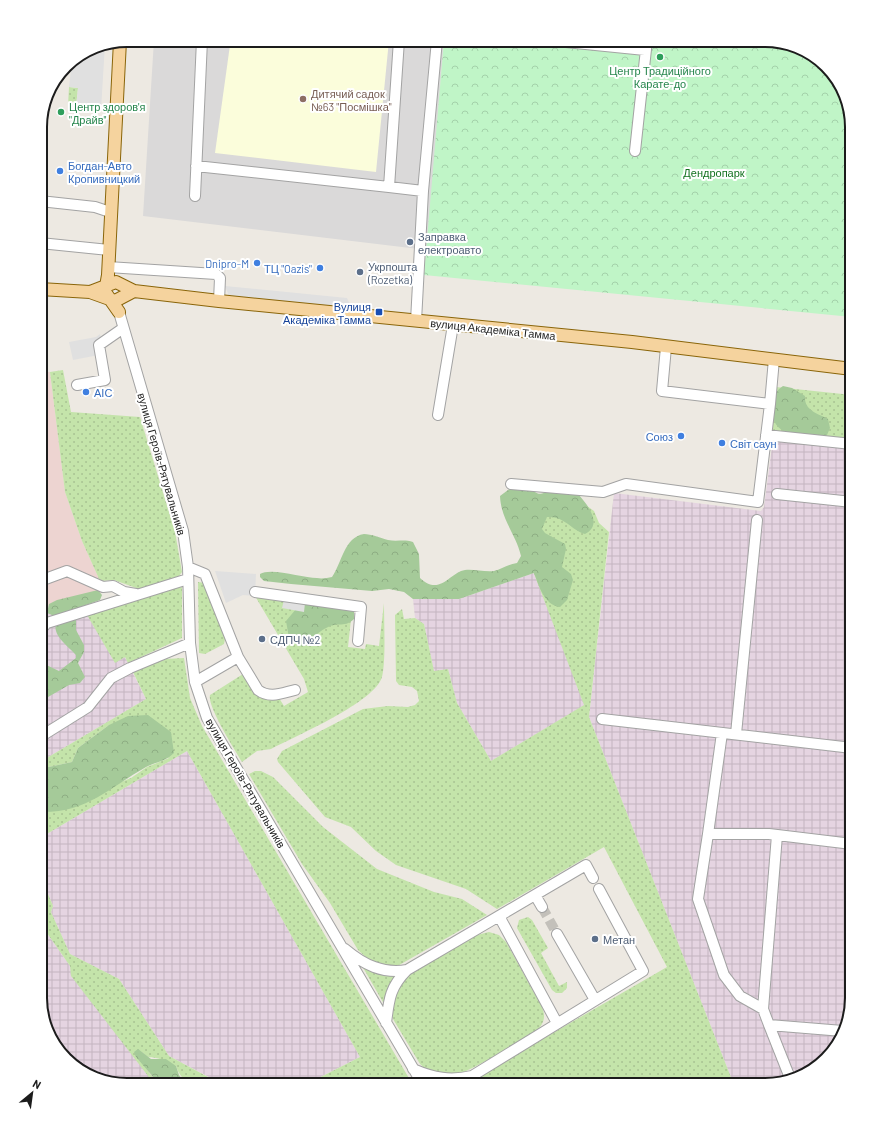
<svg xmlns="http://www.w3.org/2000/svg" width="892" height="1125" font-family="Barlow,sans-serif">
<defs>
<pattern id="industrial-grid" width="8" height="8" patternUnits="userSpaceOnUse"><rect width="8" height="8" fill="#e5d4e1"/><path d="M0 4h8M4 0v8" fill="none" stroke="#c4b5c0"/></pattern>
<pattern id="grass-dots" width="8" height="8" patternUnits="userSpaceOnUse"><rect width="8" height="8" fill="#c4e4aa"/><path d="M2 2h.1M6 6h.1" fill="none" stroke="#a8c392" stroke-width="1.8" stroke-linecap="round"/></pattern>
<pattern id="forest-crowns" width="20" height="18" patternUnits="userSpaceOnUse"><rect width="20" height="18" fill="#a5ca99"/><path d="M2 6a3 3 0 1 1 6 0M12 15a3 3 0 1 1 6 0" fill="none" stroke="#8dad83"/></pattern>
<pattern id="park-crowns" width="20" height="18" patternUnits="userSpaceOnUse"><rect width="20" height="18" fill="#c0f5c7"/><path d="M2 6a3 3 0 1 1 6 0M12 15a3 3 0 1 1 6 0" fill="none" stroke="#a4d1aa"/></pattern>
</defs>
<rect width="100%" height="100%" fill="#ede9e2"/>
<path fill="#dad9d9" d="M154,40h290l-17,210 -284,-34z"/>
<path fill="#edd4d1" d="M40,371l10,1 15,120 17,49 23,51 -65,16z"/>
<path fill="url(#industrial-grid)" d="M773,439l79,9v550l-12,43 -27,29 -48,15h-31l-145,-368 25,-224 147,18 3,-4z
M534,573l51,132 -94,56 -34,-58 -9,-34 -14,3 -10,-48 -9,-6 -2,-19h46z
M78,599l37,63 10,-5 21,42 -106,63v-154z
M187,751l173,306 -55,28h-81l-55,-29 -50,-77 -49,-25 -19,-42 2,-6 -13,-31v-37z
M40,923l30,43 102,119h-45l-43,-12 -29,-27 -15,-48z"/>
<path fill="#fbfddb" d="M266,40h123l-13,132 -161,-19 15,-108z"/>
<path fill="url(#grass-dots)" d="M69,87l9,1 -2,19 -8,-1z
M63,370l8,42 69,5 35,115 7,40 -3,4 -40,13 -25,-9 -14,1 -18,-40 -17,-49 -15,-120z
M776,387l76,8v45l-82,-9z
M506,500l77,3 11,8 5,12 10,9 -20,185 145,368h-266l7,-7 192,-111 -63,-120 -107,62 -31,-20 -70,-24 -20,-14 -25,-24 -26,-10 -47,-55 -1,-3 5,-8 81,-42 25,-3 20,1 7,-2 4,-4 -2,-10 -5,-4 -13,-2 -3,-4 -1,-66 7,-6 2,10 11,-1 9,6 10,47 14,-2 9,34 34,58 93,-56z
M198,582l7,1 20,56 -1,5 -19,10 -6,-1z
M182,587v51l-54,25 -3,-6 -10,6 -28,-48 58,-19z
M255,596l29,4 20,11 1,-8 47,7 -4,37 17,2 1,-5 13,2 5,-43c0,20 2,57 -2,74 -7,25 -86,59 -111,72l-14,2 -15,11c-7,-12 -35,-56 -32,-67l33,-21c14,20 11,24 36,24l5,8 24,-14 -4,-13z
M184,658l6,40 12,28 211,359h-36l-4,-4 -11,4h-57l55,-28 -173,-306 -147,87v-26h7l84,-34 16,-11 22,-9 -60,-33 -31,23 -6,14 -28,6 -4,4v-10l106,-63 -13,-27 33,-13z
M255,771h6l12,6 50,50 54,42 57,23 28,7 25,16 -93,53 -24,-7 -12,-11 -28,-47 -28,-39 -53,-90z
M40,875l13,31 -2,6 19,42 49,25 50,77 54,29c-19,0 -40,4 -47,-19 -5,-2 -11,-6 -16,-7 -8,-3 -11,1 -18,-7 2,12 4,19 13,27l12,1 7,5 -7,-4 -12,4 -84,-109 -1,-10 -30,-43z
M528,917l4,3 16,28 -7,5 18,33 8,-4v6l-5,5h-6l-4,-3 -35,-62 2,-8z
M489,932l10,3 7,7 36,65c3,8 3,13 -2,20 -9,12 -64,39 -80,47 -13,3 -30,0 -40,-10l-27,-45 -2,-9 5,-23 17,-16 64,-36z
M361,964l36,12 -13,28z
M429,1080l33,1 -3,4h-27z"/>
<path fill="url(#forest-crowns)" d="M783,386l9,2 13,8c-1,14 11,17 23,23l2,9 -3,7c-16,5 -50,3 -54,-18 0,-4 1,-9 1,-13 0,-7 2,-14 9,-18z
M512,487c5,0 10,0 14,1 12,3 11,11 24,1l25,2c10,10 30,33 10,43 -14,-4 -20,-18 -38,-17l-5,12 3,4 20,11 1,5 -4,18 9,7 2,6 -6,20 -7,7c-16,-2 -21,-21 -26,-34l-75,26h-46l-9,-7 -15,-3 -17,2 -81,-7 -27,-3 -4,-4v-3c11,-7 43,4 57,4 5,1 10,0 15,-1 10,-14 12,-40 32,-43 7,0 17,4 24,6 9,2 16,-1 25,2l6,12 1,24c20,19 30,-6 45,-8 9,-1 19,2 29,1 8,-2 15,-7 23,-8l4,-7c-5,-22 -20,-36 -21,-60z
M98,590l4,5 -2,5 -42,15h-6l-5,-2 2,-9 8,-4z
M308,603l46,7v9c-9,9 -15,3 -24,7 -9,4 -18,11 -24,20h-8l-9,-8 -3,-17 10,-12z
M76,619v11l8,15v7l-6,11 7,14 -5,6 -11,2 -21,12c-12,-5 -8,-24 -8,-35l19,9 17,-13v-3c-7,-8 -26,-21 -19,-33z
M148,715l23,17 3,21c-8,8 -18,9 -28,14 -37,21 -59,46 -106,45v-40l4,-4 28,-6 6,-14 31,-23 19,-9z
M138,1049l13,10h15l10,7 3,9 3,4 12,6h-20l-7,-5 -12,-1 -19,-22 -2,-5z"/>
<path fill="url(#park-crowns)" d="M444,40h327l37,12 29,27 15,48v190l-428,-42z"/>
<path fill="#e0e0e0" d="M105,44l-4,66 -25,-3 2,-19 -9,-1 3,-27 22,-13z
M225,286l122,12 5,10 -123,-12z
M100,334l4,20 -31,6 -4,-18 27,-5z
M215,571l41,3 -1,22 -12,-1 -17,8z
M284,600l21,3 -1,9 -22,-4z"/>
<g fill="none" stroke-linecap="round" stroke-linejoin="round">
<path stroke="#c3c0ba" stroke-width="10" stroke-dasharray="10 5" stroke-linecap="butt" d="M542,907l15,27"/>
<defs>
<path id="minor" d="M399,40l-10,147 34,4
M546,40l99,10
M635,151l12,-111
M196,166l193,21
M195,196l7,-156
M40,201l55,6 15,5
M40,243l69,7
M108,267l108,7 4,4 -1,23
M119,312l64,219 5,36 2,76 5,39 12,36 216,367
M416,321l7,-130 14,-151
M666,347l-4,44 108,13 4,-45
M77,385l28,-5 -6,-35 23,-16
M438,415l15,-90
M766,435l86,9
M511,484l92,8 23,-8 132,18 12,-98
M777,494l75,8
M188,567l17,7 33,83 -43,25
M40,581l27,-10 36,16 10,-1 11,6 12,2
M255,592l106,15 -3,34
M40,630l7,-7 141,-44
M238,657l20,33c12,9 24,3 37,0
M602,719l250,29
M722,733l-14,101h61l83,10
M736,734l21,-214
M40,737l48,-30 23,-29 19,-10 60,-25
M708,834l-10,65 26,76 16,21 23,13
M535,895l7,12
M499,916l58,107
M557,934l38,66
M345,949c19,16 38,25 62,21l179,-105 7,13
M386,1023c3,-24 4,-36 21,-53
M769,1025l-6,-16 14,-174
M413,1069c21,9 37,12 59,7l171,-105 -44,-82
M790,1078l-21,-53 74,6"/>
<path id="major" d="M40,289l50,3 25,9 19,-10
M90,292l26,-10 18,9 85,10 413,41 220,27
M119,312l-14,-20 3,-17 12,-234"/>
</defs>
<use href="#minor" stroke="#a3a3a3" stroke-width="12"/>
<use href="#major" stroke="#8a6509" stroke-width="14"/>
<use href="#minor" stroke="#fff" stroke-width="10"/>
<use href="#major" stroke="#f5d39e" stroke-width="12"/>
</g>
<g fill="#2e9e5b" stroke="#fff" stroke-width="1.5">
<circle cx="660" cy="57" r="4"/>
<circle cx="61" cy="112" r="4"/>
</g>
<circle fill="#8d6e63" stroke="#fff" stroke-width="1.5" cx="303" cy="99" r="4"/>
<g fill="#3f7fe0" stroke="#fff" stroke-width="1.5">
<circle cx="60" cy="171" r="4"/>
<circle cx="257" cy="263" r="4"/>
<circle cx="320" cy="268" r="4"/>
<circle cx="86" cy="392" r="4"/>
<circle cx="681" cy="436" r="4"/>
<circle cx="722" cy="443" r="4"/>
</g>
<g fill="#5c6f8a" stroke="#fff" stroke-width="1.5">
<circle cx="410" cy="242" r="4"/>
<circle cx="360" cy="272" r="4"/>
<circle cx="262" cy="639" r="4"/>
<circle cx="595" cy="939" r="4"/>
</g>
<rect fill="#1a4fb4" stroke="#fff" stroke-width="1.5" x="375" y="308" width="8" height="8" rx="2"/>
<g text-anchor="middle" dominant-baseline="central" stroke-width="4" stroke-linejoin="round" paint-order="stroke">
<g font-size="11" fill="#27864d" stroke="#fff">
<text x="660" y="70">Центр Традиційного<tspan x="660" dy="13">Карате-до</tspan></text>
<text x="69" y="106" text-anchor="start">Центр здоров'я<tspan x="69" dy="13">"Драйв"</tspan></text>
</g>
<g font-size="11" fill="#785e54" stroke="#fff" text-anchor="start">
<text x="311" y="93">Дитячий садок<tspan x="311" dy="13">№63 "Посмішка"</tspan></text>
</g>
<g font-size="11" fill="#366cbe" stroke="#fff" text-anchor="start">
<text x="68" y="165">Богдан-Авто<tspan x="68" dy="13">Кропивницкий</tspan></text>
<text x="249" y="263" text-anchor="end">Dnipro-M</text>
<text x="312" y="268" text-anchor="end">ТЦ "Oazis"</text>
<text x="94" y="392">АІС</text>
<text x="673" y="436" text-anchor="end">Союз</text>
<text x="730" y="443">Світ саун</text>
</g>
<g font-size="11" fill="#12721e" stroke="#fff">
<text x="714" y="172">Дендропарк</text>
</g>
<g font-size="11" fill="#4e5e75" stroke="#fff" text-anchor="start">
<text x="418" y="236">Заправка<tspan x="418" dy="13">електроавто</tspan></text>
<text x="368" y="266">Укрпошта<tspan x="368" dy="13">(Rozetka)</tspan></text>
<text x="270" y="639">СДПЧ №2</text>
<text x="603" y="939">Метан</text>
</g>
<g font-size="11" fill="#164399" stroke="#fff" text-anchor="end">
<text x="371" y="306">Вулиця<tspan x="371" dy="13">Академіка Тамма</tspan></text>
</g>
<g font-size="11" fill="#1c1c1c" stroke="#fff">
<text transform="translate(493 329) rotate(6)">вулиця Академіка Тамма</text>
<text transform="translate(162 464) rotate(74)">вулиця Героїв-Рятувальників</text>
<text transform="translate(246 783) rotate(60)">вулиця Героїв-Рятувальників</text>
</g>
</g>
<path d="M0 0H892V1125H0ZM127 47H765A80 80 0 0 1 845 127V998A80 80 0 0 1 765 1078H127A80 80 0 0 1 47 998V127A80 80 0 0 1 127 47Z" fill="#fff" fill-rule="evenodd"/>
<path fill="none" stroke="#1c1c1c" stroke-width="2" d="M127 47H765A80 80 0 0 1 845 127V998A80 80 0 0 1 765 1078H127A80 80 0 0 1 47 998V127A80 80 0 0 1 127 47Z"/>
<g transform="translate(32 1093) rotate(29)" stroke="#ffffff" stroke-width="3" paint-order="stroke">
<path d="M0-3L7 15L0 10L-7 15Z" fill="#1c1c1c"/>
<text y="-6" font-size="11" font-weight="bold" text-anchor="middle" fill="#1c1c1c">N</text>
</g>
</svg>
